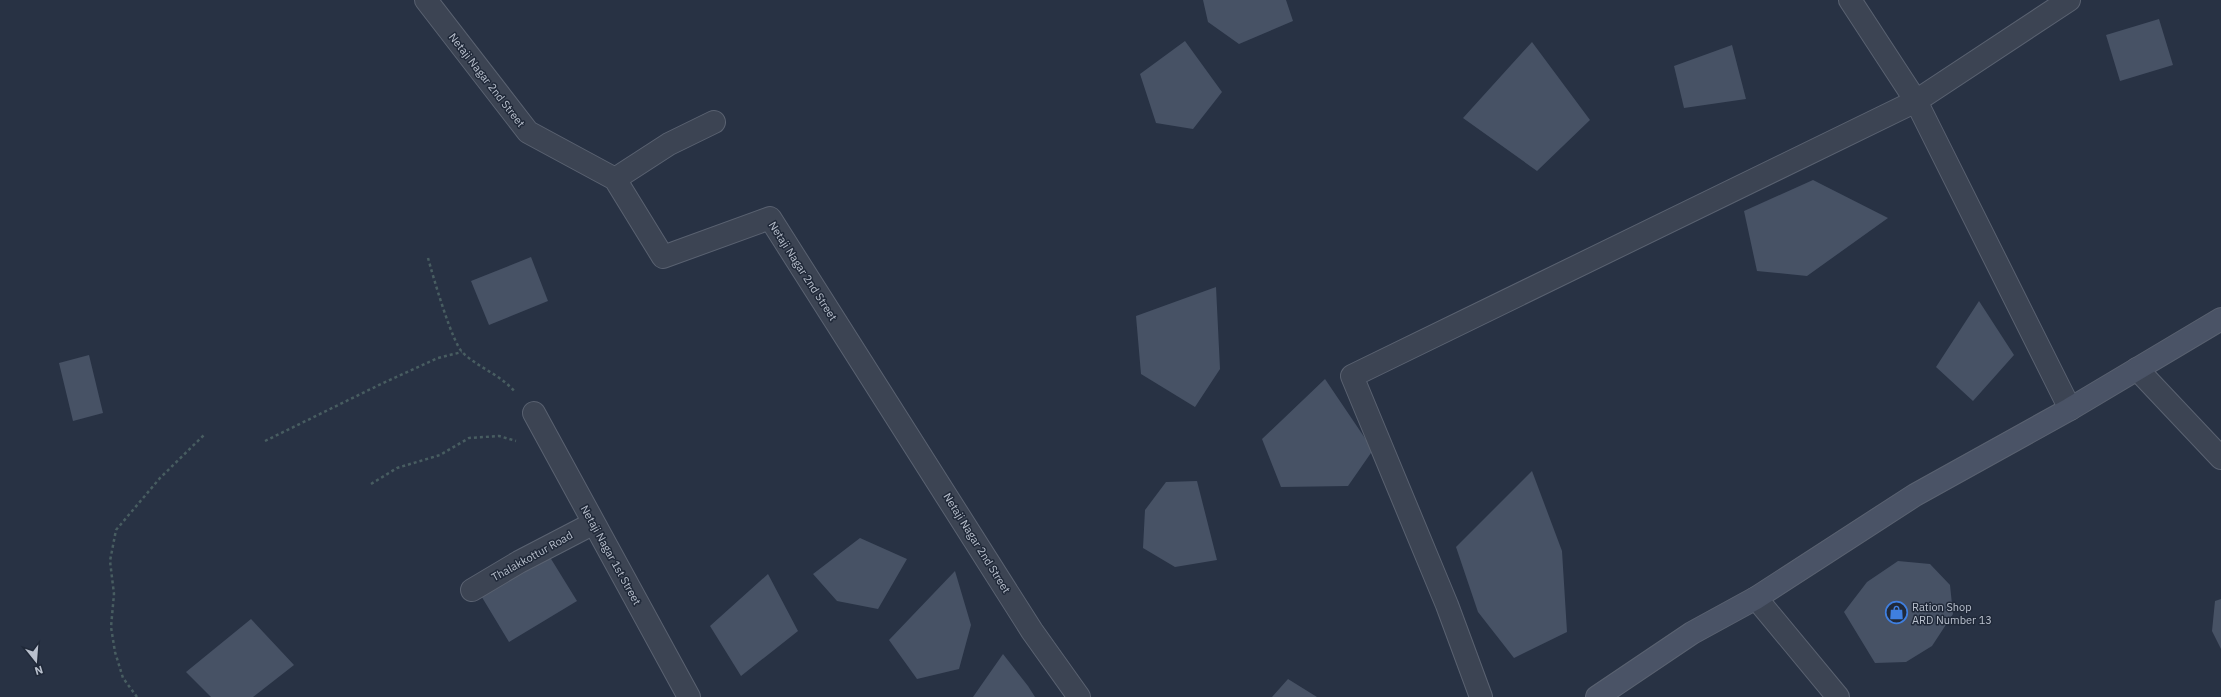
<svg xmlns="http://www.w3.org/2000/svg" width="2221" height="697" font-family="'IBM Plex Sans',sans-serif">
<rect width="100%" height="100%" fill="#283244"/>
<path fill="#475265" d="M1203,0h83l7,21 -54,23 -31,-22z
M2159,19l14,46 -53,16 -14,-46z
M1185,41l37,51 -29,37 -37,-6 -16,-49z
M1532,42l58,78 -53,51 -74,-53z
M1732,45l14,54 -62,9 -10,-42z
M1813,180l75,38 -81,58 -50,-5 -13,-60z
M531,257l17,44 -59,24 -18,-44z
M1216,287l4,82 -25,38 -54,-33 -5,-58z
M1979,301l35,54 -41,46 -37,-34z
M89,355l14,58 -30,8 -14,-58z
M1325,379l48,71 -25,36 -67,1 -19,-48z
M1532,471l30,80 5,81 -53,26 -36,-46 -22,-65z
M1197,481l20,79 -42,7 -32,-19 2,-38 21,-28z
M860,538l47,21 -29,50 -41,-8 -24,-27z
M548,554l29,47 -68,41 -29,-48z
M1898,561l32,3 20,21 3,29 -21,32 -26,16 -31,1 -31,-51 23,-30z
M955,571l16,54 -12,44 -42,10 -28,-39z
M768,574l30,57 -57,45 -31,-50z
M2221,599v50l-9,-18 3,-30z
M251,619l43,46 -41,32h-42l-25,-25z
M1003,654l25,32 7,11h-62z
M1288,679l29,18h-45z"/>
<g fill="none" stroke-linecap="round" stroke-linejoin="round">
<defs>
<path id="minor" d="M426,0l102,132 87,47 48,78 107,-39 262,413 47,66
M2069,0l-153,101 154,308
M615,179l54,-35 45,-22
M2137,369l84,89
M534,413l155,284
M472,590l47,-28 75,-39
M1756,598l82,99
M1481,697l-34,-92 -95,-229 564,-275 -66,-101"/>
<path id="secondary" d="M1597,697l95,-64 64,-35 159,-103 155,-86 151,-90"/>
</defs>
<use href="#minor" stroke="#5a6271" stroke-width="24"/>
<use href="#secondary" stroke="#5a6271" stroke-width="24"/>
<path stroke="#485d61" stroke-width="2.5" stroke-dasharray="3 3" stroke-linecap="butt" d="M428,258c5,18 24,85 35,95 16,15 38,22 52,39
M265,441l116,-57 57,-26 24,-6
M371,484l26,-16 43,-13 29,-17 30,-2 17,5
M137,697l-14,-19 -8,-26 -4,-25 3,-33 -4,-33 6,-31 44,-52 45,-44"/>
<use href="#minor" stroke="#3c4453" stroke-width="22"/>
<use href="#secondary" stroke="#4a5366" stroke-width="22"/>
</g>
<defs>
<symbol id="shop-ring" viewBox="-11 -11 22 22"><circle r="9.5" fill="#202939" stroke="#3f7fe0" stroke-width="1.5"/><path d="M-5-2.5h2.3a2.7 3.5 0 0 1 5.4 0H5L5.5 6h-11ZM-1.5-2.5h3a1.5 2.3 0 0 0-3 0Z" fill="#3f7fe0"/></symbol>
</defs>
<g fill-rule="evenodd">
<use href="#shop-ring" x="1884" y="600" width="25" height="25"/>
</g>
<g text-anchor="middle" dominant-baseline="central" stroke-width="3" stroke-linejoin="round" paint-order="stroke">
<g font-size="11" fill="#b9c0cd" stroke="#202939">
<text transform="translate(487 80) rotate(52)">Netaji Nagar 2nd Street</text>
<text transform="translate(803 271) rotate(57)">Netaji Nagar 2nd Street</text>
<text transform="translate(977 543) rotate(58)">Netaji Nagar 2nd Street</text>
<text transform="translate(611 555) rotate(61)">Netaji Nagar 1st Street</text>
<text transform="translate(532 556) rotate(-29)">Thalakkottur Road</text>
</g>
<g font-size="11" fill="#b9c0cd" stroke="#202939" text-anchor="start">
<text x="1912" y="607">Ration Shop<tspan x="1912" dy="13">ARD Number 13</tspan></text>
</g>
</g>
<g transform="translate(36 661) rotate(163)" stroke="#202939" stroke-width="3" paint-order="stroke">
<path d="M0-3L7 15L0 10L-7 15Z" fill="#b9c0cd"/>
<text y="-6" font-size="11" font-weight="bold" text-anchor="middle" fill="#b9c0cd">N</text>
</g>
</svg>
